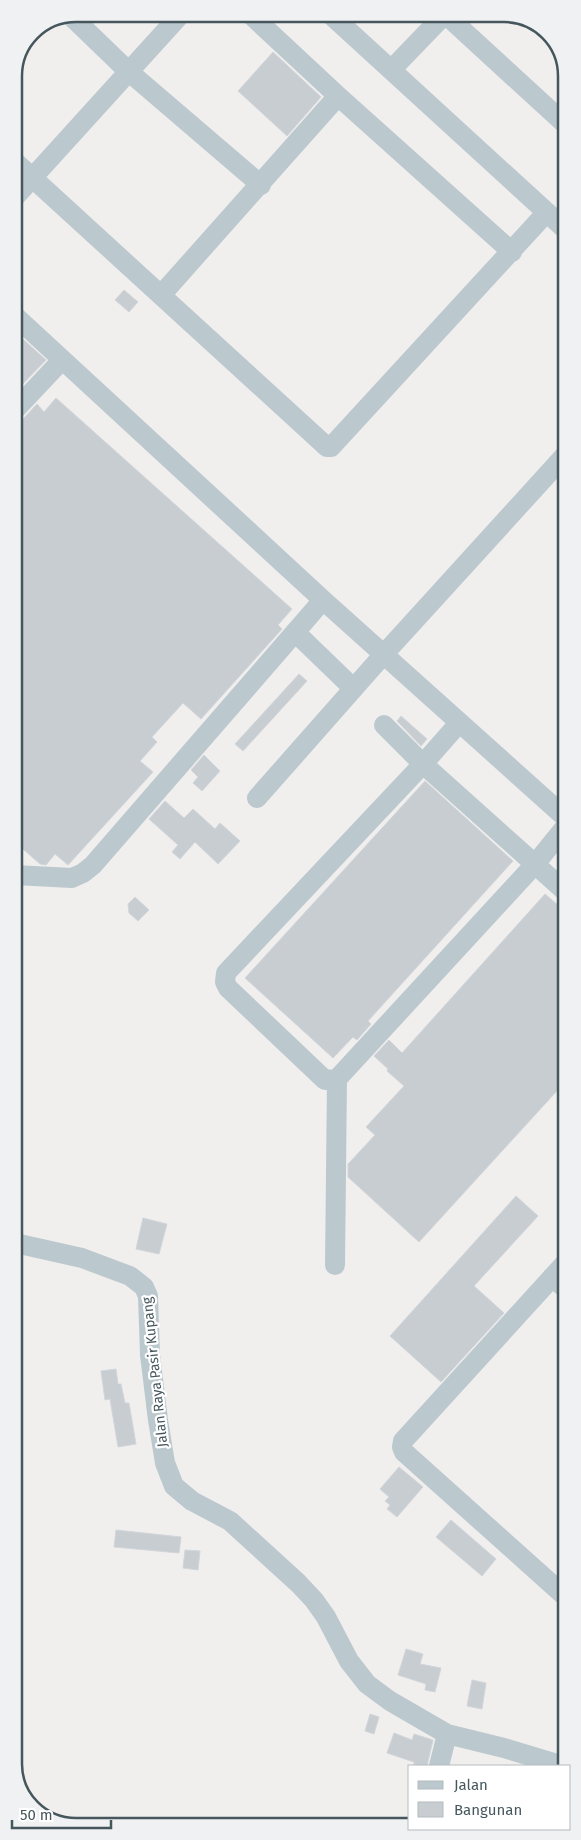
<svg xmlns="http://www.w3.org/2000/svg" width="581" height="1840" font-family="'Fira Sans',sans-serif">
<rect width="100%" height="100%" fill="#f1eeee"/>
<path fill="#c7cdd1" stroke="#d1d6da" d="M273,52l48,45 -34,39 -49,-45z
M124,290l14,12 -9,10 -14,-12z
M14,331l32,29 -32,33z
M56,398l236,211 -14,16 4,4 -81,90 -18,-16 -31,34 5,5 -17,19 13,11 -85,93 -13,-11 -9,11 -6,-1 -25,-22 -1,-419 9,-4 14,-15 7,8z
M299,674l8,7 -64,70 -8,-7z
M401,716l26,23 -6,7 -24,-25z
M204,755l16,16 -18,20 -9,-8 5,-6 -7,-7z
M425,781l88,80 -145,160 3,3 -14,16 -4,-3 -20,21 -88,-80z
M165,801l19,17 9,-9 22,20 5,-6 20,18 -22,23 -23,-22 -15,17 -8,-7 6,-7 -29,-26z
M545,894l21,18v169l-147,161 -71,-65v-13l27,-29 -9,-8 38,-41 -17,-15 1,-2 -14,-13 15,-16 13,13z
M135,897l14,13 -11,11 -9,-8 -1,-9z
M516,1196l22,20 -64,70 30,27 -63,69 -51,-46z
M143,1218l24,6 -8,30 -23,-5z
M116,1369l2,15h3l4,19h4l7,41 -18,3 -8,-48 -5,1 -4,-29z
M399,1467l24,20 -26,30 -10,-8 3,-4 -5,-4 4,-4 -9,-8z
M451,1520l45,39 -14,17 -46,-39z
M116,1530l65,7 -2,16 -65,-6z
M185,1550l15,1 -2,19 -15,-2z
M406,1649l17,5 -3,10 21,4 -6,24 -10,-2 1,-6 -28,-9z
M472,1680l14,3 -4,26 -15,-3z
M370,1714l9,3 -5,17 -9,-3z
M394,1733l18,7 2,-6 19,6 -6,26h-13v-4l-27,-9z"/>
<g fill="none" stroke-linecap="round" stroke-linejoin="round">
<path stroke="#bbc9ce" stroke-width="20" d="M250,14l88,82 174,156
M330,14l235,215
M445,14l120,110
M71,16l57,55 133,114
M391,70l54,-56
M14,161l313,286h4l216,-235
M14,198l167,-184
M162,294l176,-198
M14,315l309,285 243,218
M14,411l48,-51
M295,632l58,56
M384,725l39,39 143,128
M257,798l127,-144 182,-200
M15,875l57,3 11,-5 10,-8 230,-265
M337,1079l-12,1 -97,-92 -3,-6 1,-9 197,-209 36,-41
M15,1243l67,15 48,18 14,11 4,9 2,59 8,65 7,43 9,23 18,15 38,20 68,62 16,17 12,17 23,44 18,23 23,17 57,33 57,14 60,18
M567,1261l-164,180 -1,6 2,5 163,146
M335,1265l2,-186 199,-216 30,-37
M552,1277l15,13
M439,1766l8,-32"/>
</g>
<g text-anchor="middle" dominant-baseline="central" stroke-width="4.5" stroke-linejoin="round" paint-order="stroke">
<g font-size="14" fill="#45565d" stroke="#fff">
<text transform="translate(155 1372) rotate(-96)">Jalan Raya Pasir Kupang</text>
</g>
</g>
<path d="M0 0H581V1840H0ZM76 22H504A54 54 0 0 1 558 76V1764A54 54 0 0 1 504 1818H76A54 54 0 0 1 22 1764V76A54 54 0 0 1 76 22Z" fill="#f0f1f2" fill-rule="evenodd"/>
<path fill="none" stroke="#45565d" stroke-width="2.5" d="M76 22H504A54 54 0 0 1 558 76V1764A54 54 0 0 1 504 1818H76A54 54 0 0 1 22 1764V76A54 54 0 0 1 76 22Z"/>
<rect x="408" y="1765" width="162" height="65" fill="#ffffff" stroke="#b5bbbe"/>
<rect x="418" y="1781" width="25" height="8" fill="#bbc9ce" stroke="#b5bbbe"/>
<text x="454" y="1790" font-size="15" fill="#45565d">Jalan</text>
<rect x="418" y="1802" width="25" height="15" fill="#c7cdd1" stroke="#b5bbbe"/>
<text x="454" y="1815" font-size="15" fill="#45565d">Bangunan</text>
<path d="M12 1820v8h99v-8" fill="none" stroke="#45565d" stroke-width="2.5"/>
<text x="20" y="1820" font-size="15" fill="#45565d" stroke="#ffffff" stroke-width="4" paint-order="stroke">50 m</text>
</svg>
